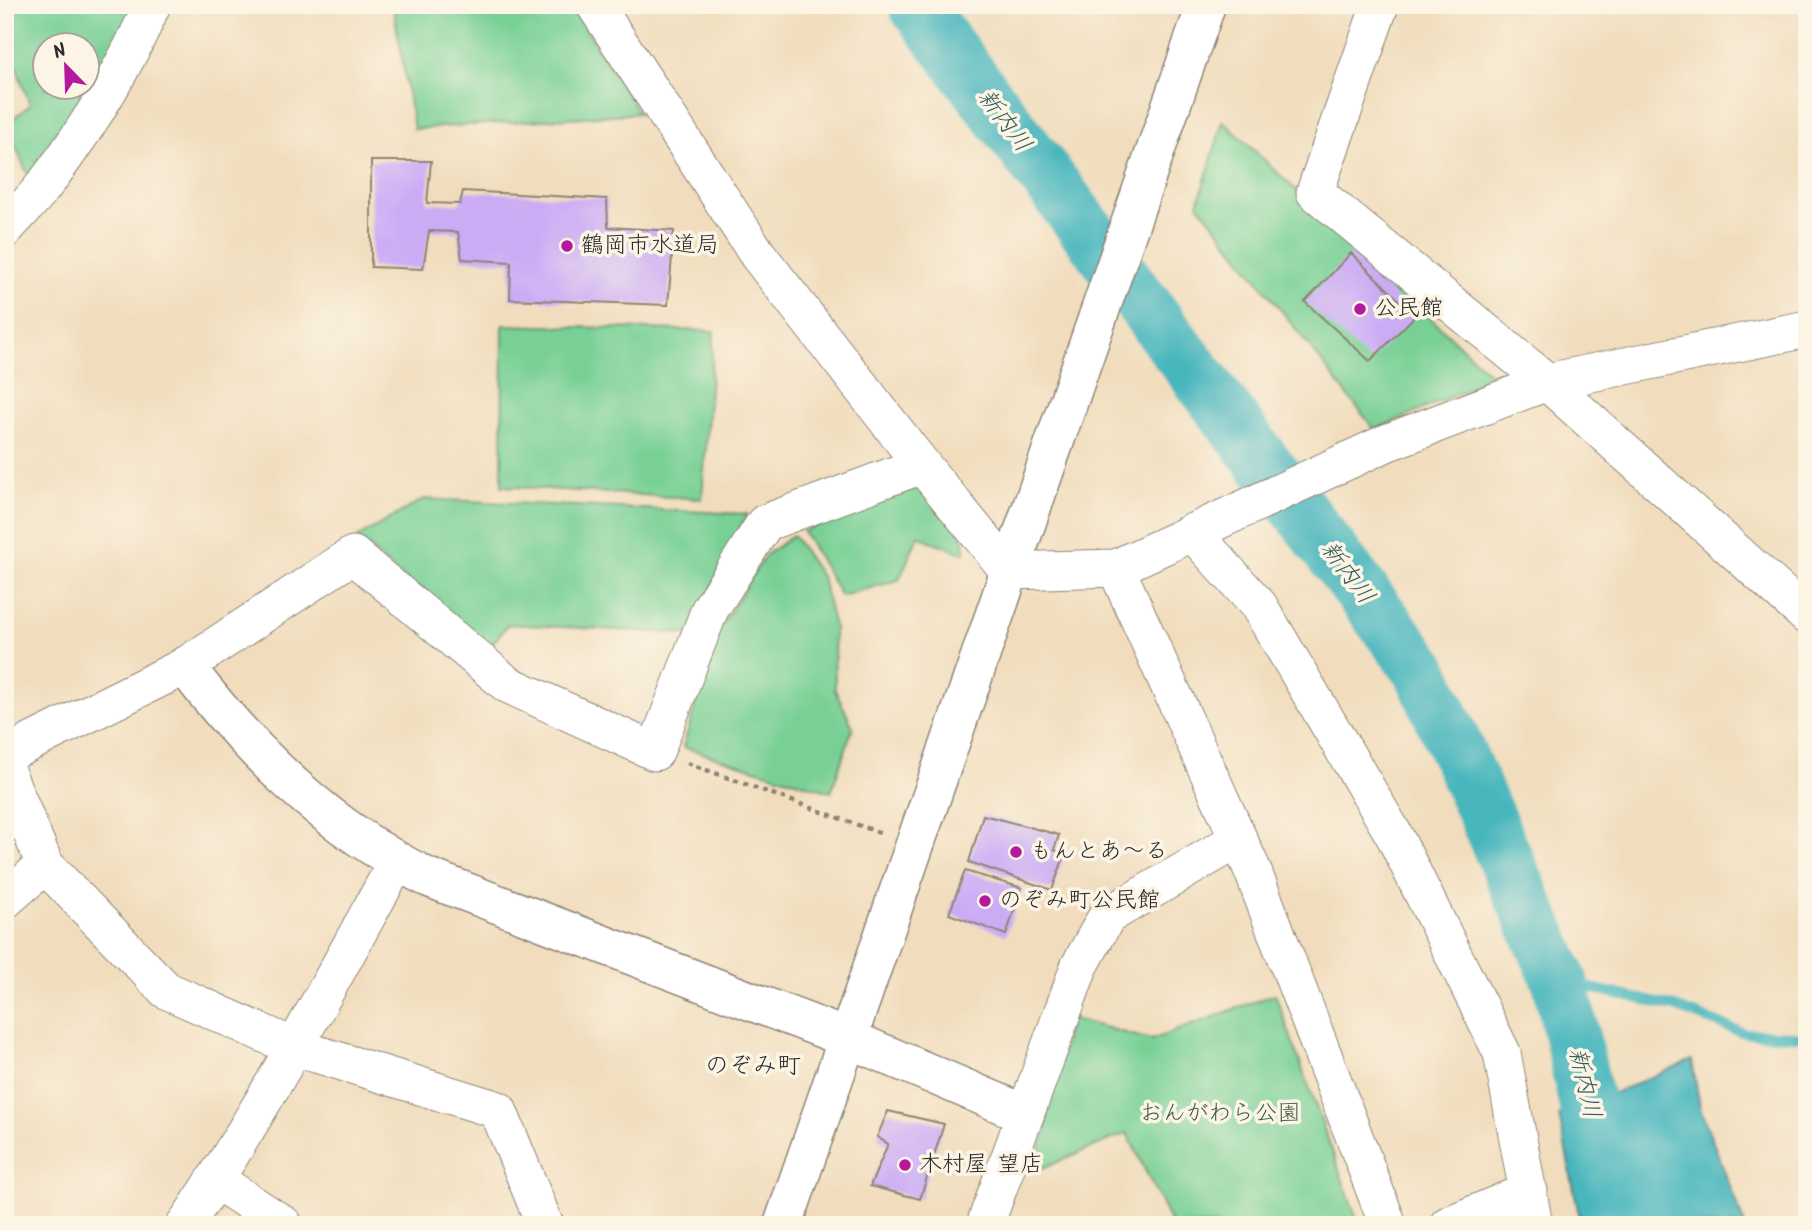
<svg xmlns="http://www.w3.org/2000/svg" width="1812" height="1230" font-family="Kalam,'Klee One',sans-serif">
<rect width="100%" height="100%" fill="#fcf5e5"/>
<filter id="ink" filterUnits="userSpaceOnUse"><feTurbulence type="fractalNoise" baseFrequency=".0143" numOctaves="2"/><feDisplacementMap in="SourceGraphic" scale="14" xChannelSelector="R" yChannelSelector="G"/><feConvolveMatrix kernelMatrix="1 2 1 2 8 2 1 2 1" color-interpolation-filters="sRGB"/></filter>
<filter id="wash" filterUnits="userSpaceOnUse"><feTurbulence type="fractalNoise" baseFrequency=".00686" numOctaves="4" result="noise"/><feDisplacementMap in="SourceGraphic" scale="28" xChannelSelector="R" yChannelSelector="G"/><feGaussianBlur stdDeviation="1.57" result="paint"/><feColorMatrix in="noise" values="0 0 0 0 0 0 0 0 0 0 0 0 0 0 0 0 0 1.4 0 .05"/><feComposite in="paint" operator="in"/></filter>
<g filter="url(#wash)">
<rect width="100%" height="100%" fill="#f1ddbd"/>
<path fill="#78d096" stroke="#527e60" stroke-width="2" fill-rule="evenodd" d="M5,5h139l-111,182 -27,-63 24,-19 -25,-69zM46,46h42v42h-42z
M393,5h178l68,108 -225,16z
M1223,121l271,257 -119,52 -177,-226z
M503,325l211,6 -12,168 -200,-13z
M925,484l39,55 1,15 -47,-18 -19,44 -58,16 -38,-65z
M424,499l323,15 -58,120 -181,-10 -21,26 -130,-112z
M793,535l29,43 12,49 1,63 18,37 -22,65 -148,-45 35,-116 47,-75z
M1275,994l84,231h-187l-45,-92 -92,38 35,-153 81,22z"/>
<path fill="#46b6bd" stroke="#387074" stroke-width="2" d="M1692,1060l8,48 45,117h-164l-22,-109z"/>
<g fill="none" stroke-linecap="round" stroke-linejoin="round">
<path stroke="#46b6bd" stroke-width="10" d="M1560,981l115,26 69,26 63,4"/>
<path stroke="#46b6bd" stroke-width="56" d="M916,5l505,665 139,311 41,189 16,55"/>
</g>
<g id="blocks">
<path fill="#caacf5" d="M371,161h60l-4,42 33,1 3,-13 144,8 1,28 66,4 -6,74 -158,-6 1,-37 -49,-3 -4,-27 -29,-1 -6,38 -52,-2z
M1351,253l64,63 -45,45 -65,-59z
M983,815l76,20 -5,15 11,4 -13,36 -83,-28z
M965,871l57,17 -16,47 -57,-21z
M888,1111l56,13 -24,75 -50,-13 18,-42 -11,-7z"/>
</g>
</g>
<g filter="url(#ink)">
<use href="#blocks" fill-opacity="0" stroke="#8e8474" stroke-width="2"/>
<g fill="none" stroke-linecap="round" stroke-linejoin="round">
<defs>
<path id="minor" d="M595,5l163,250 164,210 87,106 107,-3 270,-125 161,-61 260,-53
M1380,5l-65,187 232,190 260,234
M5,229c15,-17 33,-34 46,-53 39,-52 75,-111 101,-171
M1192,532l67,74 135,229 108,218 32,172
M1116,568l136,301 136,356
M5,755l180,-89 168,-111 154,129 148,68 55,-143 55,-86 157,-58
M5,769l40,96 121,125 128,57 204,63 47,115
M5,900l40,-35
M216,1180l68,45
M185,1225c79,-116 144,-241 212,-363
M985,1225l94,-258 28,-51 130,-76
M1448,1225l81,-34"/>
<path id="tertiary" d="M185,666c66,87 143,162 242,211l420,161 178,76
M783,1225l423,-1220"/>
</defs>
<use href="#minor" stroke="#8e8474" stroke-width="39"/>
<use href="#tertiary" stroke="#8e8474" stroke-width="41"/>
<path stroke="#8e8474" stroke-width="4.5" stroke-dasharray="5 5" stroke-linecap="butt" d="M687,763l196,71"/>
<use href="#minor" stroke="#fff" stroke-width="37"/>
<use href="#tertiary" stroke="#fff" stroke-width="38"/>
</g>
</g>
<g fill="#b5179e" stroke="#fcf5e5" stroke-width="2.5">
<circle cx="567" cy="246" r="7"/>
<circle cx="1360" cy="309" r="7"/>
<circle cx="1016" cy="852" r="7"/>
<circle cx="985" cy="901" r="7"/>
<circle cx="905" cy="1165" r="7"/>
</g>
<g text-anchor="middle" dominant-baseline="central" stroke-width="7" stroke-linejoin="round" paint-order="stroke">
<g font-size="23" fill="#2b2b2b" stroke="#fcf5e5" text-anchor="start">
<text x="581" y="246">鶴岡市水道局</text>
<text x="1374" y="309">公民館</text>
<text x="1030" y="852">もんとあ～る</text>
<text x="999" y="901">のぞみ町公民館</text>
<text x="919" y="1165">木村屋 望店</text>
</g>
<g font-size="23" fill="#425d4b" stroke="#fcf5e5">
<text x="1220" y="1114">おんがわら公園</text>
</g>
<g font-size="24" font-style="italic" fill="#345c5e" stroke="#fcf5e5">
<text transform="translate(1004 121) rotate(53)">新内川</text>
<text transform="translate(1347 573) rotate(53)">新内川</text>
<text transform="translate(1584 1083) rotate(77)">新内川</text>
</g>
<g font-size="24" fill="#2b2b2b" stroke="#fcf5e5">
<text x="753" y="1066">のぞみ町</text>
</g>
</g>
<rect width="1812" height="1230" fill="none" stroke="#fcf5e5" stroke-width="28"/>
<g transform="translate(66 66) rotate(337)"><circle r="33" fill="#fcf5e5" stroke="#a8a49b" stroke-width="2"/>
<path d="M0-5L12 26L0 18L-12 26Z" fill="#b5179e"/>
<text y="-10" font-size="19" font-weight="bold" text-anchor="middle" fill="#2b2b2b">N</text>
</g>
</svg>
